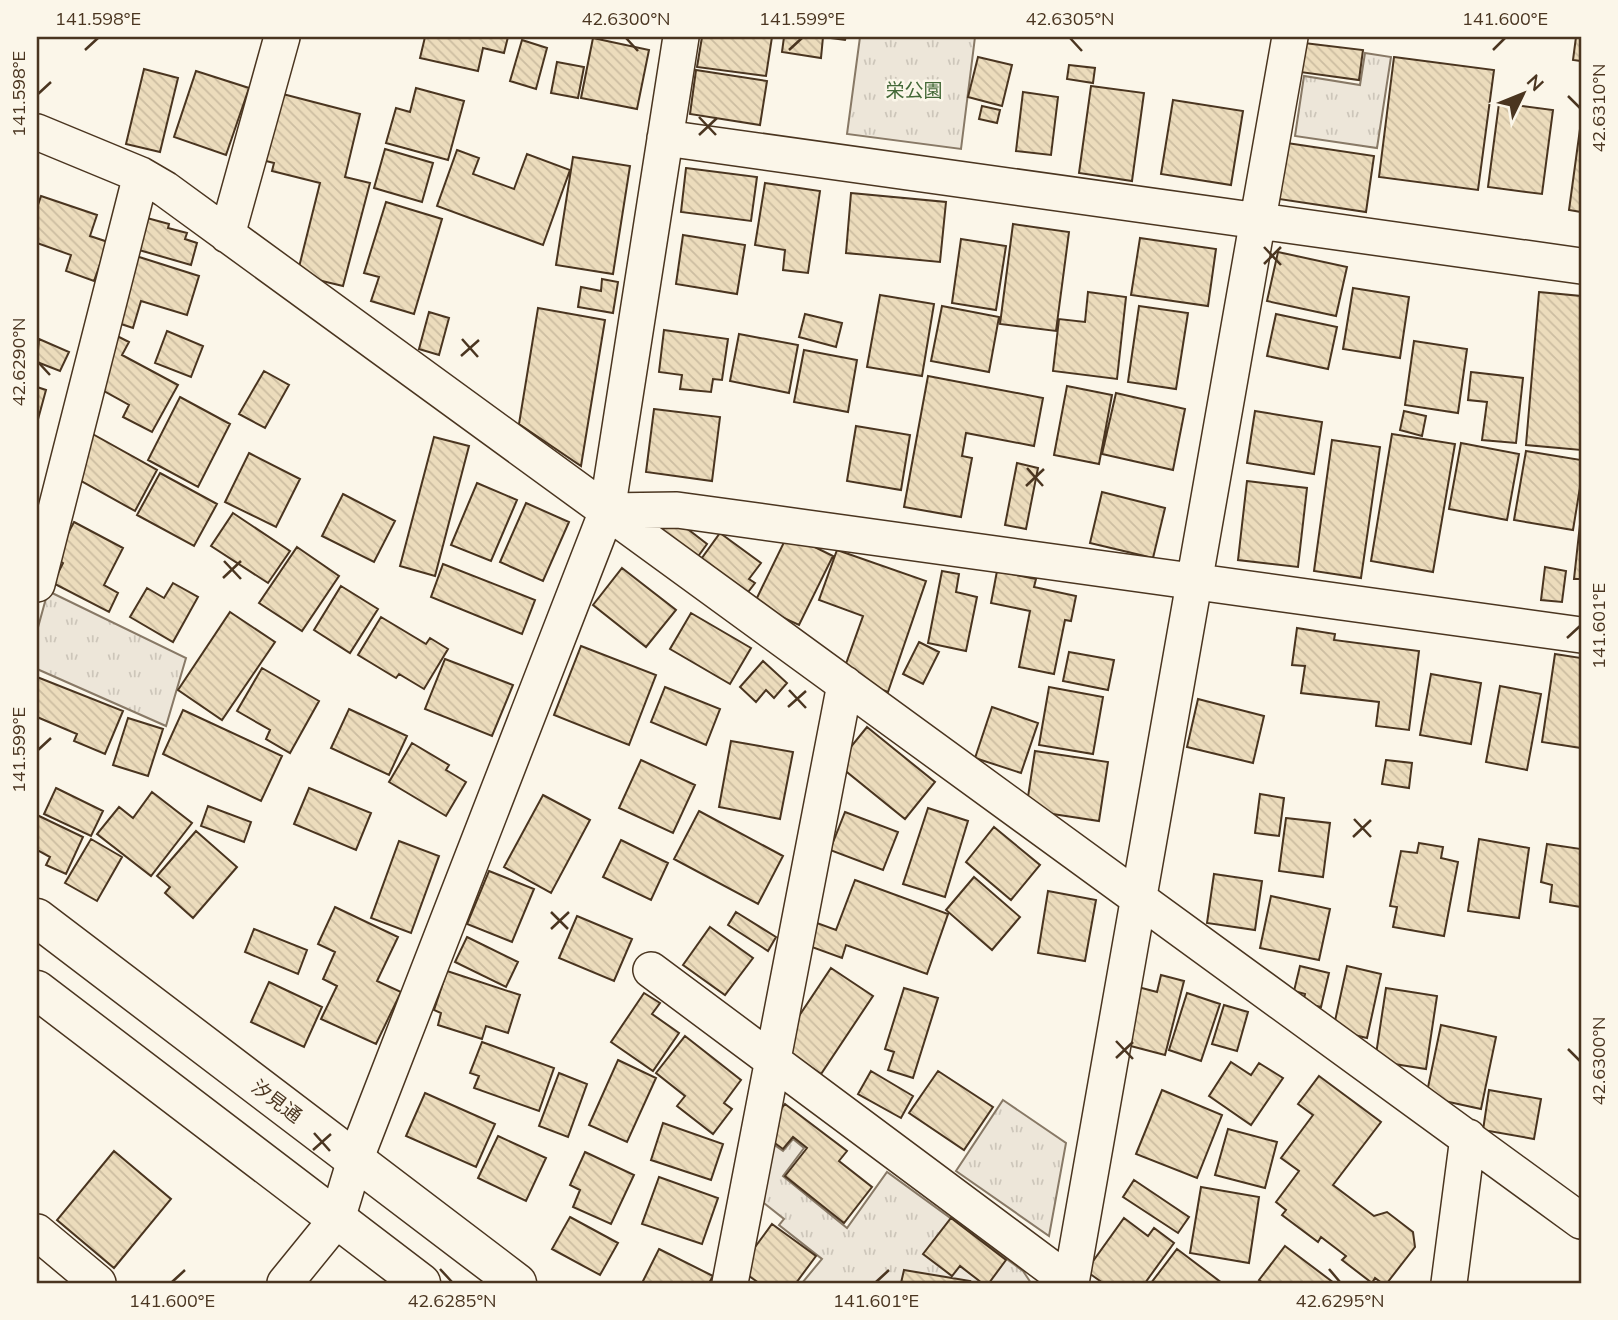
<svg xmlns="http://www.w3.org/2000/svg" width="1618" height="1320" font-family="Mulish,'Noto Sans JP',sans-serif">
<defs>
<pattern id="grass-tufts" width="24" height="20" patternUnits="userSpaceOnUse" patternTransform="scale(1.75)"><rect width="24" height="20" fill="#ede6d9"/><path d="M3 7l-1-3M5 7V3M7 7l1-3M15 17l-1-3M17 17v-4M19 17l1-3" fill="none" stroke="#cdc6ba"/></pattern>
<pattern id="building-back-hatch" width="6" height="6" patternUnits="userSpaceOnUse" patternTransform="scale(1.75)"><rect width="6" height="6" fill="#ecdcbc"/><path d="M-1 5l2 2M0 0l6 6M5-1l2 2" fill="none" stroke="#ccbda1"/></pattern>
</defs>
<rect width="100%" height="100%" fill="#fbf6e9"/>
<path fill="url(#grass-tufts)" stroke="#887966" stroke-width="2" d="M860,37h115l-14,112 -114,-15z
M1365,53l26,4 -14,91 -82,-12 9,-60 56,9z
M48,591l138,67 -20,68 -129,-57v-38z
M1003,1100l63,43 -17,93 -93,-65z
M763,1137l20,14 10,-12 11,9 -21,28 64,52 40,-56 136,99 8,12h-229l20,-24 -43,-34 5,-6 -29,-23z"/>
<path fill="url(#building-back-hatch)" stroke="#4a3520" stroke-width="2" d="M425,37h83l-4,16 -21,-5 -5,23 -58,-13z
M702,37h70l-6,39 -69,-9z
M784,37h62l-1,3 -22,-3 -2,21 -39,-6z
M1576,37h5v24l-8,-1z
M593,38l56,12 -12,59 -56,-11z
M522,40l25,8 -11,41 -26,-8z
M1304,43l59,7 -4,30 -59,-8z
M978,57l34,8 -10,41 -34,-9z
M1394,57l100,13 -16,120 -99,-13z
M557,62l27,5 -6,31 -27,-5z
M1069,65l26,3 -2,15 -26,-4z
M144,69l34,9 -18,74 -34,-8z
M696,70l71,11 -7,44 -70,-11z
M196,71l53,17 -23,67 -52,-18z
M1091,86l53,7 -12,88 -53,-8z
M416,88l48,13 -16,59 -62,-17 10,-35 14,4z
M275,92l85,22 -15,63 25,6 -27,103 -46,-11 23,-92 -48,-12 2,-8 -16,-4z
M1023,92l35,5 -7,58 -35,-4z
M1173,100l70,11 -12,74 -70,-11z
M1499,103l54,7 -11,84 -54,-7z
M982,106l18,4 -3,13 -18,-4z
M1580,129l1,1v82l-12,-2z
M1287,143l87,13 -8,56 -87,-13z
M385,149l48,14 -11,39 -48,-14z
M457,150l22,8 -6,16 41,15 13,-35 43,16 -27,75 -106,-39z
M573,157l57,9 -17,108 -57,-9z
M686,168l71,9 -6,44 -70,-9z
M765,183l55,8 -12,82 -25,-3 2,-20 -30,-5z
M851,193l95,9 -6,60 -94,-9z
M41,196l56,19 -7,21 18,6 -14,39 -28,-10 5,-16 -34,-12v-35z
M386,202l56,17 -28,95 -43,-13 8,-24 -15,-4z
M147,218l22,6 -1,4 19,5 -2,6 12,4 -6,22 -52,-15z
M1013,224l56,8 -13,99 -56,-7z
M683,235l62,10 -8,49 -61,-10z
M1140,238l76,11 -8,57 -77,-11z
M961,239l45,7 -10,64 -44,-7z
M1278,252l69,15 -11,49 -69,-15z
M136,256l63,20 -12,39 -46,-14 -8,27 -18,-6z
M602,279l16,3 -5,31 -35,-6 3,-20 20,4z
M1353,288l56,9 -9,61 -57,-9z
M1088,292l38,5 -9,82 -64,-8 6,-52 26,3z
M1539,292l42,4v154l-55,-5z
M880,295l54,9 -12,72 -55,-9z
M942,306l57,11 -10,55 -58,-11z
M1139,306l49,7 -12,76 -48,-7z
M538,308l67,12 -24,146 -62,-42z
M429,312l20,6 -10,37 -20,-6z
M805,314l37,9 -6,24 -37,-10z
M1276,314l61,13 -9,42 -61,-13z
M664,330l64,9 -6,41 -9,-1 -2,13 -31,-3 2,-14 -23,-3z
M167,331l36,15 -12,31 -36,-14z
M739,334l59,11 -9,48 -59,-12z
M115,335l14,7 -7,13 56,30 -26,47 -29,-15 6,-12 -34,-19z
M39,339l30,13 -9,19 -23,-9z
M1414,341l53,8 -9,64 -53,-8z
M804,350l53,10 -9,52 -54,-10z
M264,371l25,14 -24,43 -26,-14z
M1471,372l52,6 -7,65 -34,-3 5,-38 -19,-2z
M928,376l115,22 -9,48 -68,-13 -4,23 10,2 -11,59 -57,-10z
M1067,386l45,9 -13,69 -45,-9z
M37,387l9,3 -9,33z
M1116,393l69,16 -12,61 -71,-16z
M180,397l50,27 -32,63 -50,-27z
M654,409l66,8 -8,64 -66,-9z
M1255,411l67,11 -8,52 -67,-11z
M1404,411l22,5 -4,20 -22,-6z
M856,426l54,9 -9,55 -54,-9z
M89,432l68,38 -22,41 -68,-38z
M1392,434l63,10 -22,128 -62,-11z
M434,437l35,9 -34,130 -35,-10z
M1332,440l48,7 -19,131 -47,-7z
M1461,443l58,11 -12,66 -58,-11z
M1526,451l55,9v21l-8,49 -59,-10z
M249,453l51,26 -24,48 -51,-25z
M1017,463l21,5 -12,61 -21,-4z
M160,473l57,31 -23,42 -57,-31z
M1247,481l60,7 -9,79 -60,-7z
M477,483l40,17 -26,61 -40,-16z
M1102,492l63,16 -12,50 -63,-15z
M343,494l52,27 -21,41 -52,-26z
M526,503l43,19 -26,59 -43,-19z
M233,513l57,38 -22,32 -57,-37z
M1581,515v64h-7z
M672,517l35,27 -13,18 -35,-27z
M74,522l49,26 -19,37 14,8 -9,19 -56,-29 10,-20 -8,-5z
M720,533l41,30 -12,16 6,4 -10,13 -46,-34z
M788,534l45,22 -34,69 -45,-21z
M297,547l42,29 -37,55 -43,-28z
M837,550l89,31 -38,111 -46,-17 21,-59 -44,-16z
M443,564l92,36 -13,34 -91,-37z
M1545,567l21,4 -4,31 -21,-2z
M622,568l54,42 -30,37 -53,-42z
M942,571l17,3 -3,18 21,5 -11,54 -38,-8z
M997,571l39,8 -2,8 42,9 -5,25 -6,-1 -11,54 -35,-7 11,-56 -39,-8z
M173,583l25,14 -25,45 -43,-25 17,-29 17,10z
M341,586l37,23 -28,44 -36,-23z
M230,612l45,30 -53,78 -44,-30z
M691,613l60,35 -21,36 -60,-35z
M381,617l45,27 4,-6 18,11 -24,40 -25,-15 -3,4 -38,-23z
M1297,628l38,6 -1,6 85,11 -10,79 -33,-4 3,-24 -78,-9 4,-27 -13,-1z
M919,642l20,10 -16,32 -20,-10z
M581,646l75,29 -27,70 -75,-30z
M1069,652l45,8 -6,30 -45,-9z
M1555,654l26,4v90l-39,-6z
M445,659l68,26 -21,51 -67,-27z
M763,661l24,22 -13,15 -8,-8 -10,12 -16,-15z
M262,668l57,33 -29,52 -24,-14 4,-9 -33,-19z
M1431,674l50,9 -10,61 -51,-9z
M37,677l86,34 -18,43 -31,-13 3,-7 -40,-17z
M1500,686l41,8 -14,76 -41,-8z
M665,687l55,22 -14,36 -55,-23z
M1049,687l54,10 -10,57 -54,-9z
M1198,699l66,17 -11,47 -66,-16z
M992,707l46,16 -17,50 -46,-15z
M349,709l58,27 -18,39 -58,-27z
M183,710l99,46 -21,45 -98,-47z
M128,718l35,11 -15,47 -35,-11z
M867,727l68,55 -30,37 -68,-55z
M731,741l62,11 -13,67 -61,-12z
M412,743l37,22 -3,5 20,12 -20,34 -57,-34z
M1035,751l73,11 -9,59 -73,-11z
M641,760l54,25 -22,48 -54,-25z
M1386,760l26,3 -3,25 -27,-4z
M56,788l47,23 -12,25 -47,-22z
M309,788l62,25 -15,37 -62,-26z
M152,792l40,31 -41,53 -54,-42 22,-27 14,11z
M1260,794l24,4 -5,38 -24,-3z
M543,795l47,25 -39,73 -47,-26z
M208,806l43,16 -7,20 -43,-16z
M928,808l40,13 -23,76 -42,-13z
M699,811l84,45 -25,48 -84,-45z
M845,812l53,20 -15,38 -53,-20z
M37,815l46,22 -17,37 -20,-9 4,-8 -13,-7z
M1286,818l44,5 -7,54 -44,-6z
M994,827l46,38 -29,35 -45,-38z
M196,831l41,36 -44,51 -28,-25 5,-6 -13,-11z
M91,839l31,18 -25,44 -32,-18z
M1479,839l50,9 -10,70 -51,-7z
M621,840l47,23 -17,37 -48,-23z
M399,841l40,15 -28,77 -40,-15z
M1419,843l24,4 -2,11 17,4 -14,74 -51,-9 4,-20 -7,-1 11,-55 16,2z
M1547,844l34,5v58l-31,-5 2,-17 -11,-3z
M489,871l45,18 -22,53 -45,-18z
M1214,874l48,7 -7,49 -48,-7z
M974,877l46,40 -28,33 -46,-40z
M855,880l93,34 -21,60 -81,-29 -4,13 -44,-16 8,-23 30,11z
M1048,891l48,9 -11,61 -47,-8z
M1271,896l59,13 -11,51 -59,-12z
M335,907l63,30 -21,44 24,11 -25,52 -55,-25 16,-33 -14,-7 12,-27 -17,-8z
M736,912l40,25 -8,14 -40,-26z
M577,916l55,23 -18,42 -55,-23z
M710,927l43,31 -28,37 -42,-30z
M254,929l53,21 -9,24 -53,-22z
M467,937l51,25 -12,25 -51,-25z
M1300,966l29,7 -8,34 -18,-4 2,-9 -11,-3z
M1347,966l34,8 -14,64 -34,-8z
M831,968l42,28 -52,78 -42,-28z
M447,971l73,24 -12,38 -22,-7 -4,13 -44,-14 3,-12 -7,-3z
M1161,975l23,6 -19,74 -42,-11 15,-57 19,5z
M269,982l53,25 -18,40 -53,-25z
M904,988l34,10 -25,80 -25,-8 6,-18 -9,-3z
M1386,988l51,8 -11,73 -51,-8z
M644,993l16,10 -8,11 27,19 -26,38 -42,-29z
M1187,993l33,11 -19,57 -32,-11z
M1224,1005l24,7 -11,39 -25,-7z
M1441,1025l55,12 -15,72 -55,-12z
M685,1036l56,44 -17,23 8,6 -19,25 -36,-28 8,-10 -29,-23z
M482,1042l72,26 -15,43 -65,-23 5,-12 -9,-3z
M618,1060l38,18 -29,64 -38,-17z
M1231,1062l20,13 8,-12 24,15 -32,47 -42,-29z
M871,1071l42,25 -12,22 -43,-24z
M938,1071l55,36 -29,43 -55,-37z
M559,1073l28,11 -19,53 -29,-11z
M1319,1076l62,46 -48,63 41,31 13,-4 26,20 2,15 -28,36h-5l-7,-5 -3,5 -30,-23 4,-4 -25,-19 -3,5 -36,-27 4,-5 -10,-8 23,-31 -18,-13 32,-43 -15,-11z
M1162,1090l60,25 -25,63 -61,-24z
M1489,1090l52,9 -7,40 -51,-9z
M425,1093l70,31 -19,43 -70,-31z
M785,1104l62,47 -8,10 33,26 -28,36 -59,-47 22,-28 -14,-11 -10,12 -21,-15z
M663,1123l60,21 -12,36 -60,-20z
M1228,1129l49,13 -12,46 -50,-13z
M498,1136l48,22 -20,43 -48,-23z
M114,1151l57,48 -57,69 -57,-48z
M585,1152l49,23 -23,49 -38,-17 7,-17 -10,-5z
M659,1177l59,21 -16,46 -60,-20z
M1134,1180l55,37 -11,16 -55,-36z
M1201,1187l58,10 -10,66 -59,-10z
M570,1217l48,26 -18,32 -48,-26z
M951,1218l55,42 -17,23h-7l-22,-17 -8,10 -29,-22z
M1124,1218l24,18 6,-8 20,15 -29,40h-42l-17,-12z
M772,1224l44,32 -20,27h-37l-20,-14z
M1285,1246l49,37h-71l-4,-3z
M659,1249l54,27 -4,7h-67z
M1177,1249l45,34h-71z
M904,1270l66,11 -1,2h-68z"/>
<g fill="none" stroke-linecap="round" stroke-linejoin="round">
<defs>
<path id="minor" d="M37,132l104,43 24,14 1416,1032
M665,138l916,128
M227,235l55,-198
M607,511l70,-1 904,125
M37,584l104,-409
M651,970l420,313
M37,1232l61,51
M285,1283l52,-64 18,-59 252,-649 74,-474
M730,1283l115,-599
M1071,1283l219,-1246
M1449,1283l19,-146"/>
<path id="tertiary" d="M37,918l480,365
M37,990l384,293"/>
</defs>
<use href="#minor" stroke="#4a3520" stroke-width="38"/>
<use href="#tertiary" stroke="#4a3520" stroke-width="41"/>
<use href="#minor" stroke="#fbf6e9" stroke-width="35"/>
<use href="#tertiary" stroke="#fbf6e9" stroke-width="38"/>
</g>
<path fill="none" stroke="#4a3520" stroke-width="2.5" d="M626,38l12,13M1070,38l12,13M85,50l13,-12M789,50l13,-12M1493,50l12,-12M38,94l13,-12M1568,96l12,12M699,117l17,18M699,135l18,-17M1264,247l17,18M1264,264l17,-17M462,339l16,18M461,356l18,-16M38,362l12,13M1027,468l16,18M1026,486l18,-17M224,561l17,18M223,578l18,-17M1567,638l13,-12M789,690l17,18M788,707l18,-16M38,750l13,-12M1354,819l17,18M1353,837l18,-17M551,912l17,17M551,929l18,-17M1116,1041l17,18M1568,1049l12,12M1116,1058l17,-16M314,1133l16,18M313,1150l18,-16M440,1269l12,13M1329,1269l11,13M172,1282l13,-12M876,1282l13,-12"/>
<g text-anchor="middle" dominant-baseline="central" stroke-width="5" stroke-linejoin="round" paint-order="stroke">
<g font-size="19" fill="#436837" stroke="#fbf6e9">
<text x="914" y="90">栄公園</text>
</g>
<g font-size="19" fill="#4a3520" stroke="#fbf6e9">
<text transform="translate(277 1101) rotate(37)">汐見通</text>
</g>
</g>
<rect width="1618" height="1320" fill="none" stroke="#fbf6e9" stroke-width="77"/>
<g transform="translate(1523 94) rotate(47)" stroke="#fbf6e9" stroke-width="5" paint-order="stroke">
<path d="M0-5L12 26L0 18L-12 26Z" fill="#4a3520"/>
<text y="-10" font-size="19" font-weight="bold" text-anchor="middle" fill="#4a3520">N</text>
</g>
<rect x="38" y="38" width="1542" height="1244" fill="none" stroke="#4a3520" stroke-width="2.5"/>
<g font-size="18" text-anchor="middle" fill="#4a3520">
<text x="98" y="25">141.598°E</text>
<text x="626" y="25">42.6300°N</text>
<text x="802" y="25">141.599°E</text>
<text x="1070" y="25">42.6305°N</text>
<text x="1505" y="25">141.600°E</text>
<text transform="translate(19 94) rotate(-90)" y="6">141.598°E</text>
<text transform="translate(1599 108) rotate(-90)" y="6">42.6310°N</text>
<text transform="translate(19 362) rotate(-90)" y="6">42.6290°N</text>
<text transform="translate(1599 626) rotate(-90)" y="6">141.601°E</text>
<text transform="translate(19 750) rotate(-90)" y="6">141.599°E</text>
<text transform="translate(1599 1061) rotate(-90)" y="6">42.6300°N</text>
<text x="172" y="1307">141.600°E</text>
<text x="452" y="1307">42.6285°N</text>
<text x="876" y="1307">141.601°E</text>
<text x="1340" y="1307">42.6295°N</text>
</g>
</svg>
